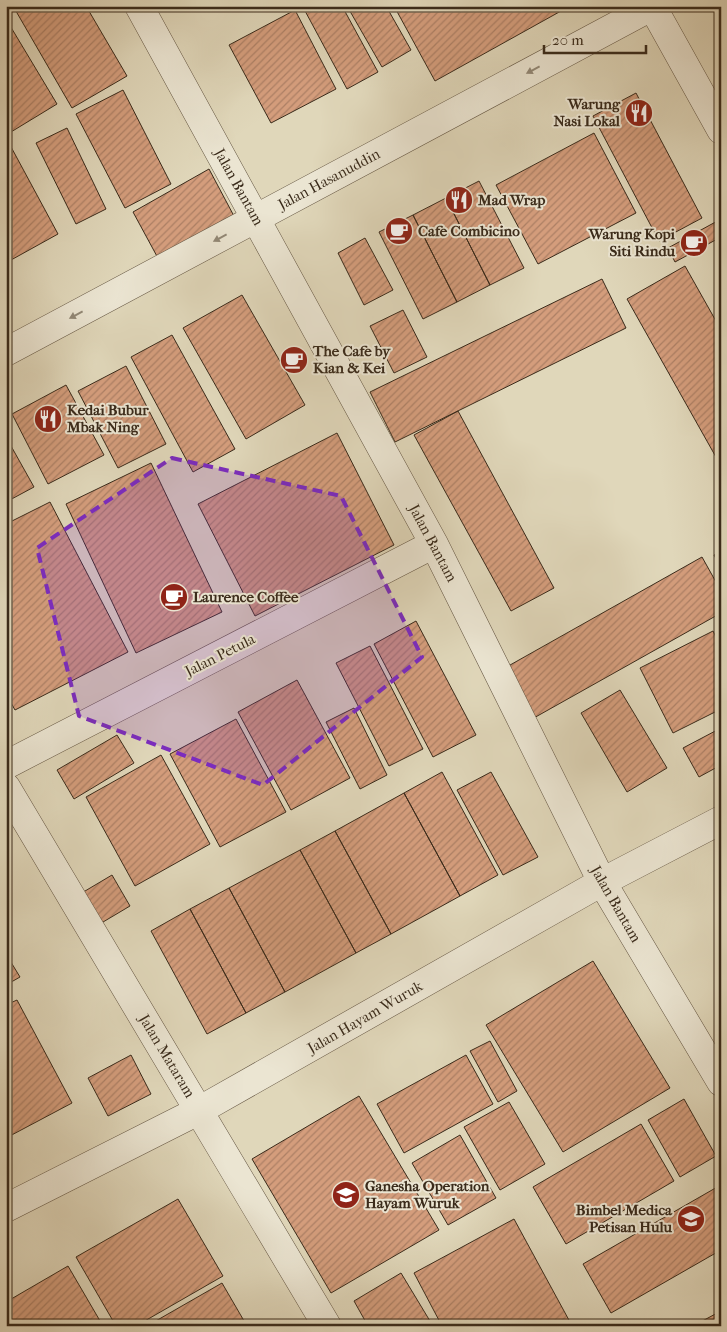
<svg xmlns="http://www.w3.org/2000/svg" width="727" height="1332" font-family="'IM FELL French Canon',serif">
<defs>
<pattern id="building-hatch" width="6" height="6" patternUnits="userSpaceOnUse" patternTransform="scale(1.25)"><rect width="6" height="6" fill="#d49d7c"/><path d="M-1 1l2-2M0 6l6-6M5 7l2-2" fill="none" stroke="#ad8065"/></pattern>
</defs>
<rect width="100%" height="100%" fill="#e0d7ba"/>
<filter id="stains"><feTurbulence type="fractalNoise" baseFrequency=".004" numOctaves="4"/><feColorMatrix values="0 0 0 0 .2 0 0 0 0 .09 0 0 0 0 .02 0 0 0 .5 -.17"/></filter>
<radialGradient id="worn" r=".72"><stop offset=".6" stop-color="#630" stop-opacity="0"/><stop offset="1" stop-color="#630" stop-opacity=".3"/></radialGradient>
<path fill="url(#building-hatch)" stroke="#3a2b1b" d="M13,6h73l41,70 -55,32z
M309,6h33l36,66 -31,17 -43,-80z
M347,6h39l25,44 -29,17z
M394,6h176l-135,75z
M295,10l41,79 -65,34 -42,-78z
M6,19l51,85 -51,31z
M123,90l48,94 -46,24 -49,-94z
M636,93l66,125 -43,23 -66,-125z
M67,128l39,81 -30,15 -40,-81z
M594,133l42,80 -98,51 -42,-79z
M10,145l48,89 -47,26 -5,-8v-105z
M209,169l26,49 -76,42 -26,-48z
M479,181l45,87 -34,17 -44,-87z
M446,198l44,87 -33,17 -44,-87z
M413,215l44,87 -34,17 -44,-87z
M721,219v18l-46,25 -7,-14z
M365,238l28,52 -29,15 -26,-52z
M685,266l36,64v136l-94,-167z
M602,279l24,49 -231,114 -25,-50z
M242,295l63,110 -59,34 -63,-111z
M403,310l24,47 -33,16 -24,-47z
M172,335l63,114 -42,23 -62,-115z
M126,366l40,78 -48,24 -40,-77z
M66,385l38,70 -56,29 -36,-70z
M458,411l96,177 -43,23 -97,-176z
M337,433l57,112 -139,71 -57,-112z
M6,437l28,50 -28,15z
M151,463l71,149 -86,41 -70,-149z
M50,502l78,150 -113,58 -9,-16v-170z
M721,552v16l-7,-13z
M702,557l19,34v22l-189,106 -29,-50z
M416,621l60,114 -43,22 -59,-113z
M713,631l8,16v62l-48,24 -33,-65z
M370,646l53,103 -34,17 -53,-103z
M297,680l53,98 -59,32 -53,-98z
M620,690l47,78 -40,24 -46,-79z
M354,708l33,67 -27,14 -34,-67z
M236,719l50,93 -66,35 -50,-93z
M721,728v37l-22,12 -16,-29z
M117,735l17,28 -60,36 -17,-29z
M161,755l49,89 -75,42 -49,-89z
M442,772l56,103 -38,21 -56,-103z
M491,772l47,85 -35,18 -46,-85z
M404,793l56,103 -69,38 -56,-103z
M335,831l56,103 -35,19 -56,-103z
M300,850l56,103 -71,39 -56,-104z
M112,875l18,31 -32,19 -18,-31z
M229,888l56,104 -39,21 -56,-104z
M190,909l56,104 -39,21 -56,-103z
M6,954l14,23 -14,8z
M593,961l77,127 -107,64 -77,-127z
M17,1000l55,103 -66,35v-133z
M490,1041l27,50 -19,11 -28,-51z
M131,1055l20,39 -43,22 -20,-38z
M466,1055l27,49 -89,49 -27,-49z
M359,1096l80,134 -108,63 -79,-134z
M684,1099l32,57 -36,21 -32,-57z
M509,1102l36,62 -45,26 -36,-63z
M641,1124l33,57 -108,63 -33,-57z
M460,1135l36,63 -48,27 -36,-62z
M719,1186l2,64 -110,63 -28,-49z
M178,1199l45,77 -87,50h-20l-40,-69z
M514,1219l56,103 -6,4h-122l-28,-53z
M68,1266l35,60h-97v-24z
M401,1273l32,53h-65l-14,-25z
M222,1283l25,43h-100z
M721,1311v15h-28z"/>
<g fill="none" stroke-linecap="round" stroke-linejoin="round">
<defs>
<path id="minor" d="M139,6l295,538 168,338 119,200
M652,6l69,124
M6,352l647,-346
M6,765l428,-221
M6,787l321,539
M6,1208l194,-98 402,-228 119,-62"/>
</defs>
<use href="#minor" stroke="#645643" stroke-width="29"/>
<use href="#minor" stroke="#ebe5d2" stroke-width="28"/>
</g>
<defs><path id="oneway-solid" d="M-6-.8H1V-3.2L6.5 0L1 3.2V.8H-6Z" transform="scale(1.25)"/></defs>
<g fill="#928876">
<use href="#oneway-solid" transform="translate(533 70) rotate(152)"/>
<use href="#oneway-solid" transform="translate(220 238) rotate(152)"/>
<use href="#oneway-solid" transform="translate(76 315) rotate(152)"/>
</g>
<path fill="#7b2cbf" fill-opacity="0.2" stroke="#7b2cbf" stroke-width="4" stroke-dasharray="10 6" stroke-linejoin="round" d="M172,458l169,38 81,161 -159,128 -184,-69 -42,-168z"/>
<defs>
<symbol id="restaurant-disc" viewBox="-11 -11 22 22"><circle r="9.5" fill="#8f2418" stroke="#ebe5d2"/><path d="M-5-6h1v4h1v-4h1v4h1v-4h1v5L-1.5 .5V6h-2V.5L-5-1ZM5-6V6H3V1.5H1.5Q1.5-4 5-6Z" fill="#fff"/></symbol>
<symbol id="cafe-disc" viewBox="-11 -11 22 22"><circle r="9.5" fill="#8f2418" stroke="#ebe5d2"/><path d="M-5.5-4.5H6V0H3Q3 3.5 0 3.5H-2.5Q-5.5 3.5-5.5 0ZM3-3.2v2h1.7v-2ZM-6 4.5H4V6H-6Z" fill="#fff"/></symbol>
<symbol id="school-disc" viewBox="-11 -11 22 22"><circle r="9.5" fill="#8f2418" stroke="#ebe5d2"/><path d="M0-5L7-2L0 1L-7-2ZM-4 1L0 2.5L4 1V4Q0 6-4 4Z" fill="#fff"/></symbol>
</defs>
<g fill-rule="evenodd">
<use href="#restaurant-disc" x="623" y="97" width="32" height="32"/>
<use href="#restaurant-disc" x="443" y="184" width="32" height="32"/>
<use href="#cafe-disc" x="383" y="215" width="32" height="32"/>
<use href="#cafe-disc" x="678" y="227" width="32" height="32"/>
<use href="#cafe-disc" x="278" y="344" width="32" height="32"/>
<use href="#restaurant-disc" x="32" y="403" width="32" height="32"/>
<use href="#cafe-disc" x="158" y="581" width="32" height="32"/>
<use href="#school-disc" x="330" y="1179" width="32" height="32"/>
<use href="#school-disc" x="675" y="1203" width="32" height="32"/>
</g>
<g text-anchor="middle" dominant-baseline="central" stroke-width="4" stroke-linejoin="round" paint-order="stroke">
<g font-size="15" font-weight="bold" fill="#3a2b1b" stroke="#ebe5d2" text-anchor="start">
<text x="620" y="104" text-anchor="end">Warung<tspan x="620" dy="17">Nasi Lokal</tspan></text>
<text x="478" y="200">Mad Wrap</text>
<text x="418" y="231">Cafe Combicino</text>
<text x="675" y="234" text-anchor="end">Warung Kopi<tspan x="675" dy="17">Siti Rindu</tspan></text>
<text x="313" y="351">The Cafe by<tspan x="313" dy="17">Kian &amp; Kei</tspan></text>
<text x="67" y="410">Kedai Bubur<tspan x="67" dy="17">Mbak Ning</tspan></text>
<text x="193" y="597">Laurence Coffee</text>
<text x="365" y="1186">Ganesha Operation<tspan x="365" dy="17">Hayam Wuruk</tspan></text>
<text x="672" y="1210" text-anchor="end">Bimbel Medica<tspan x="672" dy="17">Petisan Hulu</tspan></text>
</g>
<g font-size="15" fill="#3a2b1b" stroke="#ebe5d2">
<text transform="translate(329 179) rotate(-28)">Jalan Hasanuddin</text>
<text transform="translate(239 187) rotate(61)">Jalan Bantam</text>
<text transform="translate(433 543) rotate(62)">Jalan Bantam</text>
<text transform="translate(220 655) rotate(-27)">Jalan Petula</text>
<text transform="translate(616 904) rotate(60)">Jalan Bantam</text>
<text transform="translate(365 1017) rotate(-30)">Jalan Hayam Wuruk</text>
<text transform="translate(167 1056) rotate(59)">Jalan Mataram</text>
</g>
</g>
<rect width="727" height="1332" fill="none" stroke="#e0d7ba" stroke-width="25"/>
<rect x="8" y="8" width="712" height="1317" fill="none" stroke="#3a2b1b" stroke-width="2.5"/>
<rect x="12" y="12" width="702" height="1307" fill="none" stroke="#3a2b1b"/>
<path d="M544 45v8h102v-8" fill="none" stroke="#3a2b1b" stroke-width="2.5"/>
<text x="552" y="45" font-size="15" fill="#3a2b1b" stroke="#ebe5d2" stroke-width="4" paint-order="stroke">20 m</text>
<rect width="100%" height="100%" filter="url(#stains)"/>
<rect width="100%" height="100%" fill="url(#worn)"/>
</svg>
